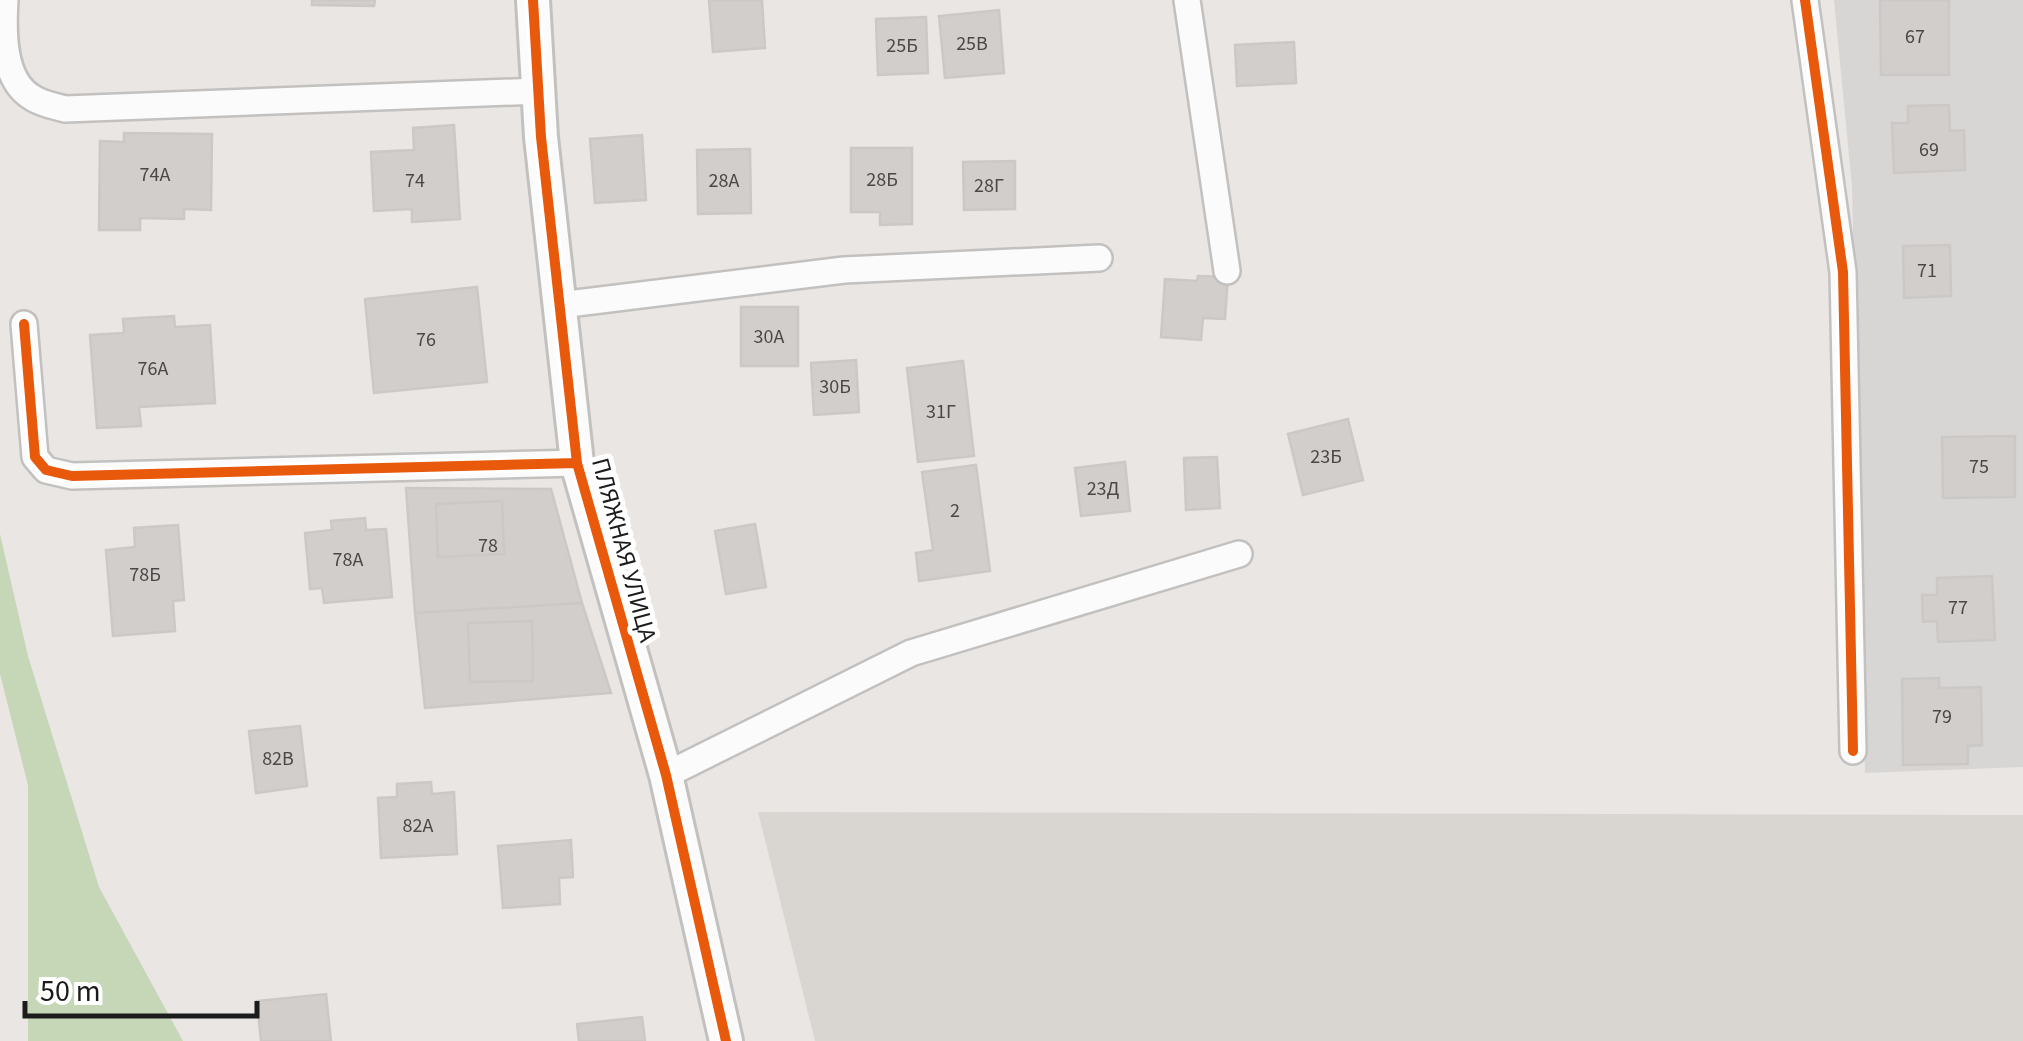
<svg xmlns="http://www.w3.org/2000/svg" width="2023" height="1041" font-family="'Source Sans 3',sans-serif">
<rect width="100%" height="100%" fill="#e9e6e3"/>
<path fill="#d8d6d5" d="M1834,0h189v767l-158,6 -13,-586z"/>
<path fill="#d9d6d2" d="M758,812l1265,3v226h-1208z"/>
<path fill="#c6d7b8" d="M0,534l28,122 71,231 84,154h-155v-256l-28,-111z"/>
<path fill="#d2cecc" stroke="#ccc8c5" stroke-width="2.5" d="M312,0h63l-1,6 -62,-1z
M709,0h53l3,48 -52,4z
M1880,0h69v75h-68z
M999,10l5,63 -59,5 -6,-62z
M926,17l2,56 -50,2 -2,-56z
M1294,42l2,41 -59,3 -2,-41z
M1949,105l1,26 14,-1 1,40 -71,3 -2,-50h16v-17z
M454,125l6,94 -48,3v-13l-38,2 -3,-59 43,-2 -1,-22z
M124,133l88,1 -1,76 -27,-1v10l-44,-1v12h-41l1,-89 24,1z
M642,135l4,65 -51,3 -5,-64z
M851,148h61v76l-32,1v-13h-29z
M750,149l1,64 -53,1 -1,-64z
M1015,161v48l-51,1 -1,-48z
M1950,245l1,51 -47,2 -1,-52z
M1198,276l30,1 -3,42 -22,-1 -2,22 -40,-3 4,-58 32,2z
M477,287l10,95 -113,11 -9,-94z
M741,307h57v59h-57z
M174,316l1,11 35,-2 5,78 -76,4 2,19 -44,2 -7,-93 34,-2 -1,-14z
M856,360l3,52 -45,3 -3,-52z
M963,361l11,95 -56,6 -11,-94z
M1348,419l15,61 -60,15 -15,-61z
M2015,436v61l-72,1 -1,-61z
M1217,457l3,51 -34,2 -2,-52z
M1125,462l5,49 -49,5 -6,-48z
M976,465l14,106 -71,10 -3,-28 17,-3 -11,-78z
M406,488l145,1 31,114 -167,10z
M502,501l2,53 -66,3 -2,-53z
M365,518l1,12 20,-1 6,68 -68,6 -2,-15 -12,1 -5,-56 27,-3 -1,-9z
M755,524l11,63 -40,7 -11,-63z
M178,525l6,75 -11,1 2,30 -62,5 -7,-86 29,-3 -1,-19z
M1992,576l3,64 -57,2 -1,-21 -14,1 -1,-27h15v-17z
M582,603l29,90 -186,15 -10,-95z
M532,621l1,60 -63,1 -2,-59z
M1939,678v10l42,-1 1,58 -14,1v18l-65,1 -1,-86z
M300,726l7,60 -51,7 -7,-62z
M431,782l1,12 22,-2 3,62 -76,4 -3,-60 19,-1v-13z
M571,840l2,37 -14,1 1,26 -57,4 -5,-62z
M326,994l5,47h-70l-4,-40z
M642,1017l3,24h-66l-2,-17z"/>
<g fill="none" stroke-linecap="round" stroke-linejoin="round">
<defs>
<path id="minor" d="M5,0c-2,31 -3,81 28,98 9,6 22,8 32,11l474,-18
M1187,0l40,271
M1805,0l38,272 10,479
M560,305l284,-35 255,-12
M24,324l11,133 11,13 26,6 505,-13
M666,775l245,-122 328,-99"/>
<path id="tertiary" d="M533,0l8,137 36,326 89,312 60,266"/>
</defs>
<use href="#minor" stroke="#c2c1bf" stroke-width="30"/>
<use href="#tertiary" stroke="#c2c1bf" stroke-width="38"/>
<use href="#minor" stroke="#fcfbfb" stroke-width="25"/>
<use href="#tertiary" stroke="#fcfbfb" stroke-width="32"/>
<defs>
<path id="cycleway" d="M533,0l8,137 36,326 89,312 60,266
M1805,0l38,272 10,479
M24,324l11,133 11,13 26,6 505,-13"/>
</defs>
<use href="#cycleway" stroke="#fff" stroke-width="16"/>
<use href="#cycleway" stroke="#e8590c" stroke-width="10"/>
</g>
<g text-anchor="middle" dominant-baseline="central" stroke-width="10" stroke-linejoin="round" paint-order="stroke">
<g font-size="20" fill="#494847">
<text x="1915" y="37">67</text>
<text x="972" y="44">25В</text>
<text x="902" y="46">25Б</text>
<text x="1929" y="150">69</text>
<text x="155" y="175">74А</text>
<text x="882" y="180">28Б</text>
<text x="415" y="181">74</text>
<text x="724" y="181">28А</text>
<text x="989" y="186">28Г</text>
<text x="1927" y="271">71</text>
<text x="769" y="337">30А</text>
<text x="426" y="340">76</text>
<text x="153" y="369">76А</text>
<text x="835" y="387">30Б</text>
<text x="941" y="412">31Г</text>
<text x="1326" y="457">23Б</text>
<text x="1979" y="467">75</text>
<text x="1103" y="489">23Д</text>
<text x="955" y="511">2</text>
<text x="488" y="546">78</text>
<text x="348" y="560">78А</text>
<text x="145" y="575">78Б</text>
<text x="1958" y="608">77</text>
<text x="1942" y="717">79</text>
<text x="278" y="759">82В</text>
<text x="418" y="826">82А</text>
</g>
<g font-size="25" fill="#1b1b1b" stroke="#fff">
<text transform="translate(624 550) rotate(75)">ПЛЯЖНАЯ УЛИЦА</text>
</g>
</g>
<path d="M25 1001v15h232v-15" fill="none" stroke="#1b1b1b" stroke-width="5"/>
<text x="40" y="1001" font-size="30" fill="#1b1b1b" stroke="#ffffff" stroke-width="8" paint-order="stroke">50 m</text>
</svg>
